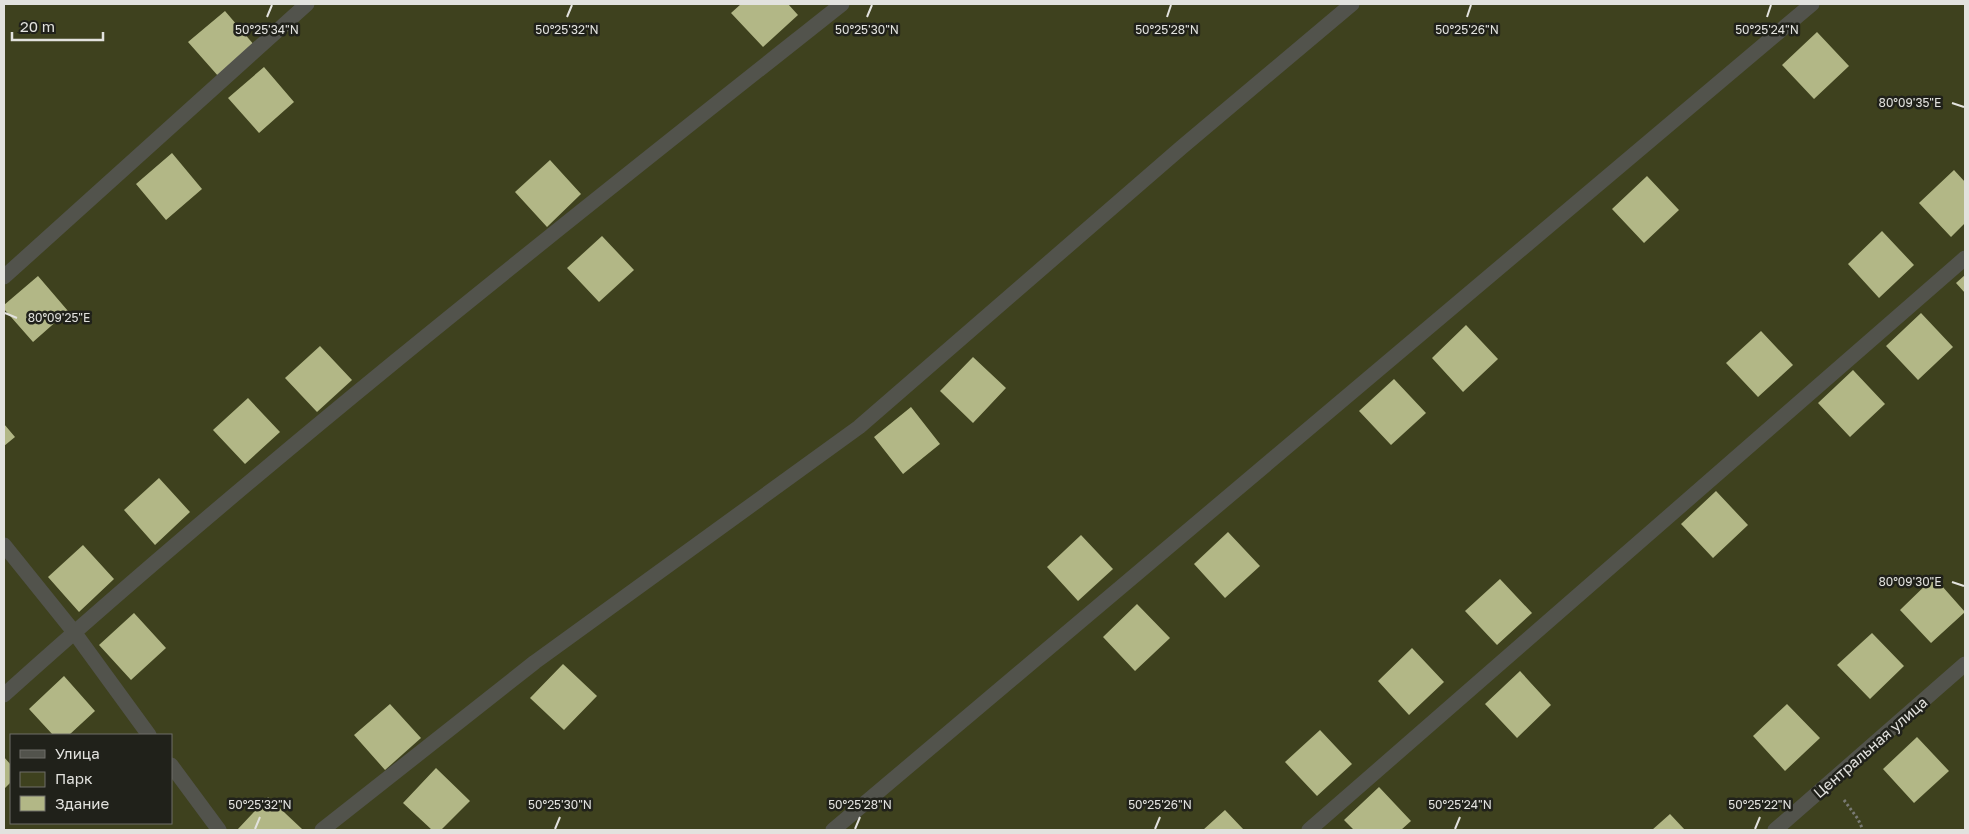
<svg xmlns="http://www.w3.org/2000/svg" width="1969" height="834" font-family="'Golos Text',sans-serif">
<rect width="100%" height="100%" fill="#20211a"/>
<path fill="#3e411e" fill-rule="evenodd" d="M4,4h1961v826h-1961zM11,735h160v88h-160z"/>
<path fill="#b2b786" d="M741,4h47l10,11 -35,32 -32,-34z
M225,11l30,35 -36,31 -31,-35z
M1817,32l32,34 -35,33 -32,-34z
M264,67l30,35 -35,31 -31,-35z
M172,153l30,36 -36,31 -30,-36z
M550,160l31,34 -34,33 -32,-35z
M1954,170l11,12v41l-14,14 -32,-34z
M1647,176l32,34 -35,33 -32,-34z
M1882,231l32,34 -35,33 -31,-34z
M602,236l32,34 -35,32 -32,-34z
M1965,275v18l-9,-10z
M38,276l30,35 -35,31 -29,-33v-4z
M1921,313l32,34 -35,33 -32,-34z
M1466,325l32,34 -35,33 -31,-34z
M1761,331l32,34 -35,32 -32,-34z
M320,346l32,34 -35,32 -32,-34z
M973,357l33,31 -33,35 -33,-32z
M1853,370l32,34 -35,33 -32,-34z
M1394,379l32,34 -35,32 -32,-34z
M248,398l32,34 -35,32 -32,-34z
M911,407l29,37 -37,30 -29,-37z
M4,424l11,13 -11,9z
M159,478l31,34 -35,33 -31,-35z
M1716,491l32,34 -35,33 -32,-34z
M1228,532l32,34 -35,32 -31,-34z
M1081,535l32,34 -35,32 -31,-34z
M83,545l31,34 -35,33 -31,-35z
M1934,577l31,35 -34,31 -31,-33z
M1500,579l32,34 -35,32 -32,-34z
M1137,604l33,34 -35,33 -32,-34z
M134,613l32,35 -35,32 -32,-35z
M1872,633l32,33 -34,33 -33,-34z
M1412,648l32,34 -35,33 -31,-34z
M563,664l34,32 -33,34 -34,-32z
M1520,671l31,34 -34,33 -32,-34z
M64,676l31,35 -26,24h-16l-24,-26z
M390,704l31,34 -36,32 -31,-35z
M1787,704l33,34 -35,33 -32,-35z
M1320,730l32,34 -35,32 -32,-34z
M1917,737l32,34 -35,32 -31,-34z
M4,757l7,8v17l-7,7z
M436,768l34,33 -29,29h-9l-29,-27z
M1379,787l32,34 -10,9h-47l-10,-10z
M268,797l34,32 -1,1h-64z
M1225,810l19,20h-41z
M1670,814l15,16h-33z"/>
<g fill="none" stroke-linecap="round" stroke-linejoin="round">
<path stroke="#797a74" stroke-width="3" stroke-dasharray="2.5 2.5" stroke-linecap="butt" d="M1844,800l14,19 5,11"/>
<path stroke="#52534c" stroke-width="15" d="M4,277l303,-273
M4,545l70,87 75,103
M4,695c269,-242 554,-466 838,-691
M171,765l48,65
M322,830l213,-168 324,-235 323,-280 170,-143
M833,830l979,-826
M1309,830l656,-572
M1775,830l190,-166"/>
</g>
<path fill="none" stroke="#e2e2de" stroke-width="2" d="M267,17l5,-12M567,17l5,-12M867,17l5,-12M1167,17l4,-12M1467,17l4,-12M1767,17l4,-12M1952,103l12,4M5,313l12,5M1952,582l12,4M255,829l5,-12M555,829l5,-12M855,829l5,-12M1155,829l5,-12M1455,829l5,-12M1755,829l5,-12"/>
<g text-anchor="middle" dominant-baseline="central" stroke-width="5" stroke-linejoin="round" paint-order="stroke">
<g font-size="15" fill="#e2e2de" stroke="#20211a">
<text transform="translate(1870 747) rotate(-41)">Центральная улица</text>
</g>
</g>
<g font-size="12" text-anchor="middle" fill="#e2e2de" stroke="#20211a" stroke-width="5" stroke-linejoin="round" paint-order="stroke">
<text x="267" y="34">50°25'34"N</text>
<text x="567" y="34">50°25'32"N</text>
<text x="867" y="34">50°25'30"N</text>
<text x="1167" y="34">50°25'28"N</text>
<text x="1467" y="34">50°25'26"N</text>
<text x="1767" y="34">50°25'24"N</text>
<text x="1910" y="107">80°09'35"E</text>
<text x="59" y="322">80°09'25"E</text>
<text x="1910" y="586">80°09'30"E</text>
<text x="260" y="809">50°25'32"N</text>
<text x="560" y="809">50°25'30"N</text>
<text x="860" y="809">50°25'28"N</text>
<text x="1160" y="809">50°25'26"N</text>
<text x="1460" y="809">50°25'24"N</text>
<text x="1760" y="809">50°25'22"N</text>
</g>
<rect width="1969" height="834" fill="none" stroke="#e2e2de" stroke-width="10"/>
<rect x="10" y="734" width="162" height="90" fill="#20211a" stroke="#6e6e68"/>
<rect x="20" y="750" width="25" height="8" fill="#52534c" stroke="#6e6e68"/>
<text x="55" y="759" font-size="15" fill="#e2e2de">Улица</text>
<rect x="20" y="772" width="25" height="15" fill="#3e411e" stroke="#6e6e68"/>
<text x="55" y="784" font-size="15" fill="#e2e2de">Парк</text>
<rect x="20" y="796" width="25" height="15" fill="#b2b786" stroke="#6e6e68"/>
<text x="55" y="809" font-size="15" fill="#e2e2de">Здание</text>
<path d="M12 32v8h91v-8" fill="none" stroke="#e2e2de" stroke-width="2.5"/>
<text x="20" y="32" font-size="15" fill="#e2e2de" stroke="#20211a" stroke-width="4" paint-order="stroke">20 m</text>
</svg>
